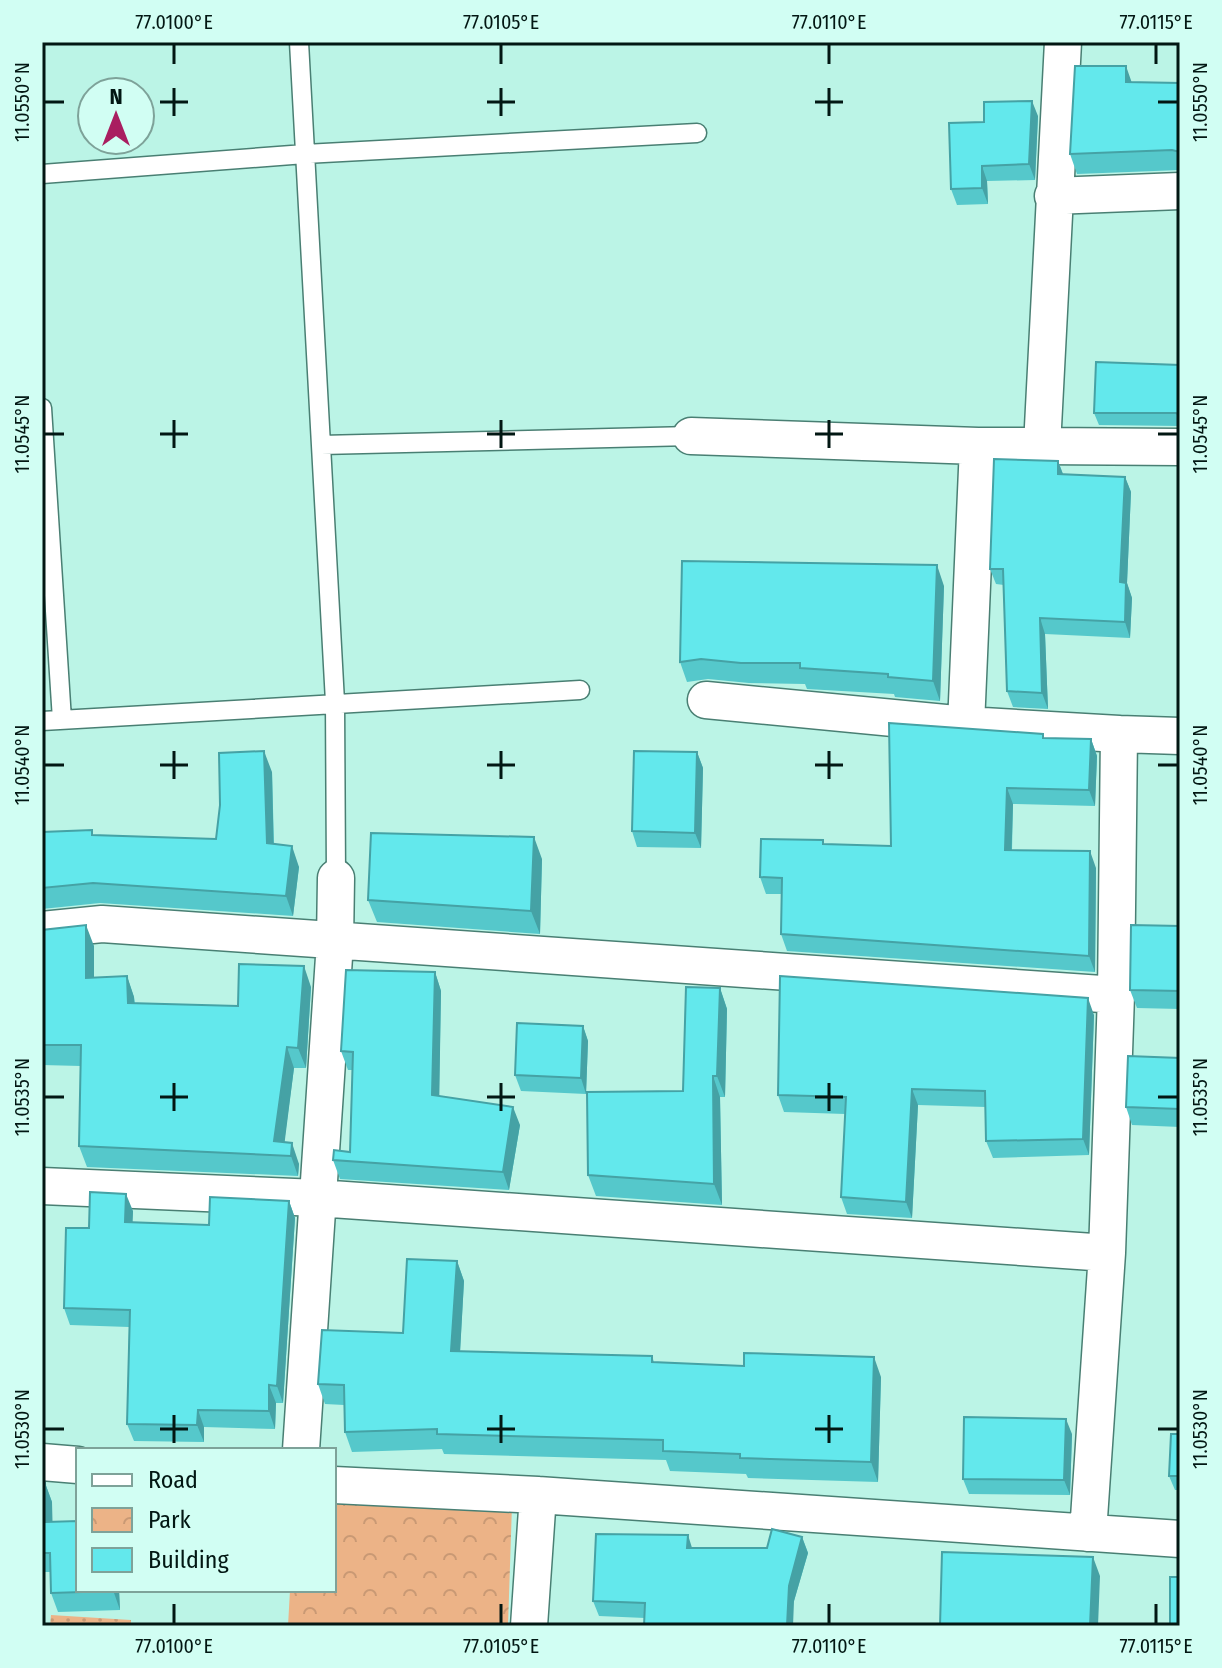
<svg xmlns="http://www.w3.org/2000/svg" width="1222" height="1668" font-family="'Fira Sans Condensed',sans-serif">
<defs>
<pattern id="grass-dots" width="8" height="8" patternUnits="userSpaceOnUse" patternTransform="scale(2)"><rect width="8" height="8" fill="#ecb387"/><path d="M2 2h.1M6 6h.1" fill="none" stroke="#c99974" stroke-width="1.8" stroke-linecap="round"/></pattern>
<pattern id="park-crowns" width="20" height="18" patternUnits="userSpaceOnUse" patternTransform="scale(2)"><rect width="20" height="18" fill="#ecb387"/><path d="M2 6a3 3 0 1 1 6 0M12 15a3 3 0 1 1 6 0" fill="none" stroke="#c99974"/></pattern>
</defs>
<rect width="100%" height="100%" fill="#bbf4e6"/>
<path fill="url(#grass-dots)" d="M51,1615l80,5v6h-81z"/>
<path fill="url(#park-crowns)" d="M334,1497l178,8 -4,121h-220l2,-36h44z"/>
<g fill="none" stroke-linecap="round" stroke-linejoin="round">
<defs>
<path id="lane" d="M299,42l36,660 1,176
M42,174l263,-20 392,-21
M42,408l20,312
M321,445l370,-9
M42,721l538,-31"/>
<path id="street" d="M1063,42l-21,404 138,1
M1053,196l127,-5
M691,436l287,10
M706,700l260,25 153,9 -3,261
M966,725l12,-279h64
M1119,734l61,2
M42,930l60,-6 1014,71 -9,258
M42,1186l275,12 790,55 -19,280
M301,1450l34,-508 1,-64
M42,1462l36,3
M334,1485l204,10 642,44
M529,1626l9,-131"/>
</defs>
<use href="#lane" stroke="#497f73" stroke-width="21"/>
<use href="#street" stroke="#497f73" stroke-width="39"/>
<use href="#lane" stroke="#fff" stroke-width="18"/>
<use href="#street" stroke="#fff" stroke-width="36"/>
</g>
<path fill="#55c8cb" d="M1132,82l48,1v87l-103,4 -7,-20z
M1038,116l-3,64 -48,1 1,23 -31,1 -6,-16 33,-67z
M1180,365v61l-81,-1 -5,-12z
M1058,461l5,13 62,3 6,15 -4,91 5,15 -2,40 -85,-4 3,75 -35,-2 -6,-16 -3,-106 -8,-1 -6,-15z
M944,586l-4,115 -45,-4 -1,-3 -87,-5 -2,-5 -56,-1 -41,-4 -21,3 -7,-20z
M1044,738l47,1 6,17 -2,50 -82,-2 -1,46 84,18 -1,104 -308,-21 -6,-17 1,-40h-16l-6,-17 63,-37 1,4 67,2z
M697,752l6,16 -2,80 -64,-1 -5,-16z
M272,772l2,72 25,23 -6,49 -193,-13 -58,6v-77l52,3 122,4z
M542,859l-2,75 -163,-12 -9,-22z
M1180,926v83l-43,-1 -7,-18z
M42,930l52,16v32l33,-2 7,21 1,6 103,3 73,-19 -5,81h-12l-10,75 15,21 -1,12 -211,-9 -8,-21 2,-80 -39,-1z
M435,972l6,19 -2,105 81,29 -11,65 -169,-11 -7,-19 17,-8 3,-82h-5l-7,-19z
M720,988l7,21 -2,88h-5l2,108 -126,-9 -8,-21 95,-84z
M1094,1015l-5,140 -96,3 -7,-17v-34l-68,-2 -6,113 -65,-4 -6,-17 4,-83 -61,-2 -6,-17z
M583,1026l5,15 -2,53 -65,-3 -6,-16z
M1180,1058v69l-48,-2 -6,-18z
M289,1201l6,17 -12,185h-7l-1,26 -71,-2v15l-70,-1 -7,-17 2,-97 -59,-2 -6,-17 25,-80 44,-17 -1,11 77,3z
M457,1261l7,20 -4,70 192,5 2,6 227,15 -3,105 -130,-4 -2,-4 -76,-3 -4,-11 -222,-6 -2,-5 -90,3 -7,-20 -1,-27 -19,-1 -7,-20 85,-51z
M1072,1434l-2,61 -101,-1 -6,-15z
M1180,1434v56h-5l-6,-14z
M42,1483h3l7,19v20l67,68 1,20 -62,2 -7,-19 -1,-21h-8z
M802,1537l6,16 -14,48 -149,17 -46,-2 -6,-15 99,-53h75z"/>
<path fill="#45a2a5" d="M1126,66l7,20 -7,-4z
M1032,101l6,15 -3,64 -6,-16z
M982,166l5,15 1,23 -6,-16z
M1058,461l6,16 -6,-3z
M1125,477l6,15 -4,91 5,15 -2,40 -5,-16 -5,-40z
M937,565l7,21 -4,115 -7,-20z
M1040,618l5,16 3,75 -6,-16z
M1091,739l6,17 -2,50 -6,-16z
M264,751l8,21 2,92 -7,-21z
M697,752l6,16 -2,80 -6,-15z
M1007,788l6,16 -2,63 -6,-17z
M534,837l8,22 -2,75 -9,-23z
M292,846l7,21 -6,49 -7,-20z
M1090,851l6,17 -1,104 -6,-16z
M86,925l8,21v52l-8,-20z
M304,966l7,21 -5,81 -8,-20z
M435,972l6,19 -2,122 -7,-18z
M127,976l7,21 1,27 -7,-21z
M720,988l7,21 -2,88 -8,-21z
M1088,998l6,17 -5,140 -6,-16z
M583,1026l5,15 -2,53 -5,-16z
M287,1047l7,21 -11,87 -9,-14z
M713,1076l7,21 2,108 -8,-21z
M912,1089l6,16 -6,113 -6,-16z
M513,1107l7,18 -11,65 -6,-18z
M292,1143l7,21 -1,12 -7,-20z
M126,1194l7,17 -1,28 -7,-17z
M289,1201l6,17 -12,185 -6,-17z
M457,1261l7,20 -5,90 -8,-20z
M874,1357l7,20 -3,105 -7,-20z
M269,1385l7,18 -1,26 -6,-18z
M198,1410l6,17v15l-7,-17z
M1066,1419l6,15 -2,61 -6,-15z
M45,1483l7,19 1,39 -7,-19z
M688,1535l5,16 -6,-3z
M802,1537l6,16 -14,48 -1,25h-6l2,-40z
M1093,1557l7,19 -2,50h-8z
M113,1590h6l1,20z"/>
<path fill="#63e8ec" stroke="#45a2a5" stroke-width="2" d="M1075,66h51v16l54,1v69l-8,-2 -102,4z
M1032,101l-3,63 -47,2v22l-31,1 -2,-66 35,-1v-20z
M1096,362l84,3v50l-4,-2h-82z
M994,459l64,2v13l67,3 -5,105 6,1 -1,39 -85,-4 2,75 -35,-2 -4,-122h-13z
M682,561l255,4 -4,116 -45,-4v-3l-88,-6v-5h-59l-40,-4 -21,3z
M889,723l154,11v4l48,1 -2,51 -82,-2 -2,62 85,1 -1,105 -308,-22 1,-56 -22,-1 1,-38 62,1v4l68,2z
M264,751l3,92 25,3 -6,50 -193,-13 -51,5v-56l50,-2v5l124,4 4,-34 -1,-52z
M634,751l63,1 -2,81 -63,-2z
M371,833l163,4 -3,74 -163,-11z
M86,925v53l41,-2 1,27 110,3 1,-42 65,2 -6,82 -11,-1 -13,94 18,2 -1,13 -212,-10 2,-101h-39v-115z
M1131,925l49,1v65l-50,-1z
M346,970l89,2 -3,123 81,12 -10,65 -170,-12 1,-10 16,2 3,-100 -12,-1z
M780,976l308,22 -5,141 -97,2 -1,-50 -73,-2 -6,113 -65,-5 5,-100 -68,-2z
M686,987l34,1 -3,88h-4l1,108 -126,-9 -1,-83 96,-1z
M517,1023l66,3 -2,52 -66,-3z
M1128,1056l52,2v51l-54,-2z
M90,1192l36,2 -1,28 84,3 1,-28 79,4 -12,185 -8,-1v26l-71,-1 -1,15 -70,-1 3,-114 -66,-2 2,-80h23z
M407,1259l50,2 -6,90 201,5v6l92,4v-13l130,4 -3,105 -131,-4v-4l-77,-3v-11l-226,-6v-5l-92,3 -1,-47 -26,-1 4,-54 81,3z
M964,1417l102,2 -2,61 -101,-1z
M1171,1434h9v42h-11z
M42,1483h3l1,39 32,-1v69h35v1l-62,2 -1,-40h-8z
M772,1529l30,8 -13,49 -2,40h-143l1,-23 -52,-2 3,-67 92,1 -1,13h80z
M942,1552l151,5 -3,69h-150z
M1170,1577h10v49h-10z"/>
<path fill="none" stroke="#021713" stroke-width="3" d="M174,44v20M501,44v20M829,44v20M1156,44v20M174,88v28M501,88v28M829,88v28M44,102h20M160,102h28M487,102h28M815,102h28M1158,102h20M174,420v28M501,420v28M829,420v28M44,434h20M160,434h28M487,434h28M815,434h28M1158,434h20M174,751v28M501,751v28M829,751v28M44,765h20M160,765h28M487,765h28M815,765h28M1158,765h20M174,1083v28M501,1083v28M829,1083v28M44,1097h20M160,1097h28M487,1097h28M815,1097h28M1158,1097h20M174,1415v28M501,1415v28M829,1415v28M44,1429h20M160,1429h28M487,1429h28M815,1429h28M1158,1429h20M174,1604v20M501,1604v20M829,1604v20M1156,1604v20"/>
<rect width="1222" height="1668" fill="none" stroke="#d1fef3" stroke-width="88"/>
<rect x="76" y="1448" width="260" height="144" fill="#d1fef3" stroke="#7ea299" stroke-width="2"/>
<rect x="92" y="1474" width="40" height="12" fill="#ffffff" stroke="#7ea299" stroke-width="2"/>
<text x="148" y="1488" font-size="24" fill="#021713">Road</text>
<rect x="92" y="1508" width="40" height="24" fill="url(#park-crowns)" stroke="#7ea299" stroke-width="2"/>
<text x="148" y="1528" font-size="24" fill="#021713">Park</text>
<rect x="92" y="1548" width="40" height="24" fill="#63e8ec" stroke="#7ea299" stroke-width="2"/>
<text x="148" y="1568" font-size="24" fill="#021713">Building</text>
<g transform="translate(116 116)"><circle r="38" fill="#d1fef3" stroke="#7ea299" stroke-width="2"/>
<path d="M0-6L14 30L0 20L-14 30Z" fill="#a91e60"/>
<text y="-12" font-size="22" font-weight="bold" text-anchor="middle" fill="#021713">N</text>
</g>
<rect x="44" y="44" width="1134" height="1580" fill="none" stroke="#021713" stroke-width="3"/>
<g font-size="20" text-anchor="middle" fill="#021713">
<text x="174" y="29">77.0100°E</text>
<text x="501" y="29">77.0105°E</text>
<text x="829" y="29">77.0110°E</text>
<text x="1156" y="29">77.0115°E</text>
<text transform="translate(22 102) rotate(-90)" y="7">11.0550°N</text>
<text transform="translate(1200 102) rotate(-90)" y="7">11.0550°N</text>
<text transform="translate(22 434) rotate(-90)" y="7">11.0545°N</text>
<text transform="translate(1200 434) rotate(-90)" y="7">11.0545°N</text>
<text transform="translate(22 765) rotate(-90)" y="7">11.0540°N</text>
<text transform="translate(1200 765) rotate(-90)" y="7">11.0540°N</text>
<text transform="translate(22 1097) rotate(-90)" y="7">11.0535°N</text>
<text transform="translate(1200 1097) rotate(-90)" y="7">11.0535°N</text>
<text transform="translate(22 1429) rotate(-90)" y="7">11.0530°N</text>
<text transform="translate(1200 1429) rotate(-90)" y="7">11.0530°N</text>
<text x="174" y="1653">77.0100°E</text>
<text x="501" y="1653">77.0105°E</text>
<text x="829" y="1653">77.0110°E</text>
<text x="1156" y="1653">77.0115°E</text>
</g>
</svg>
